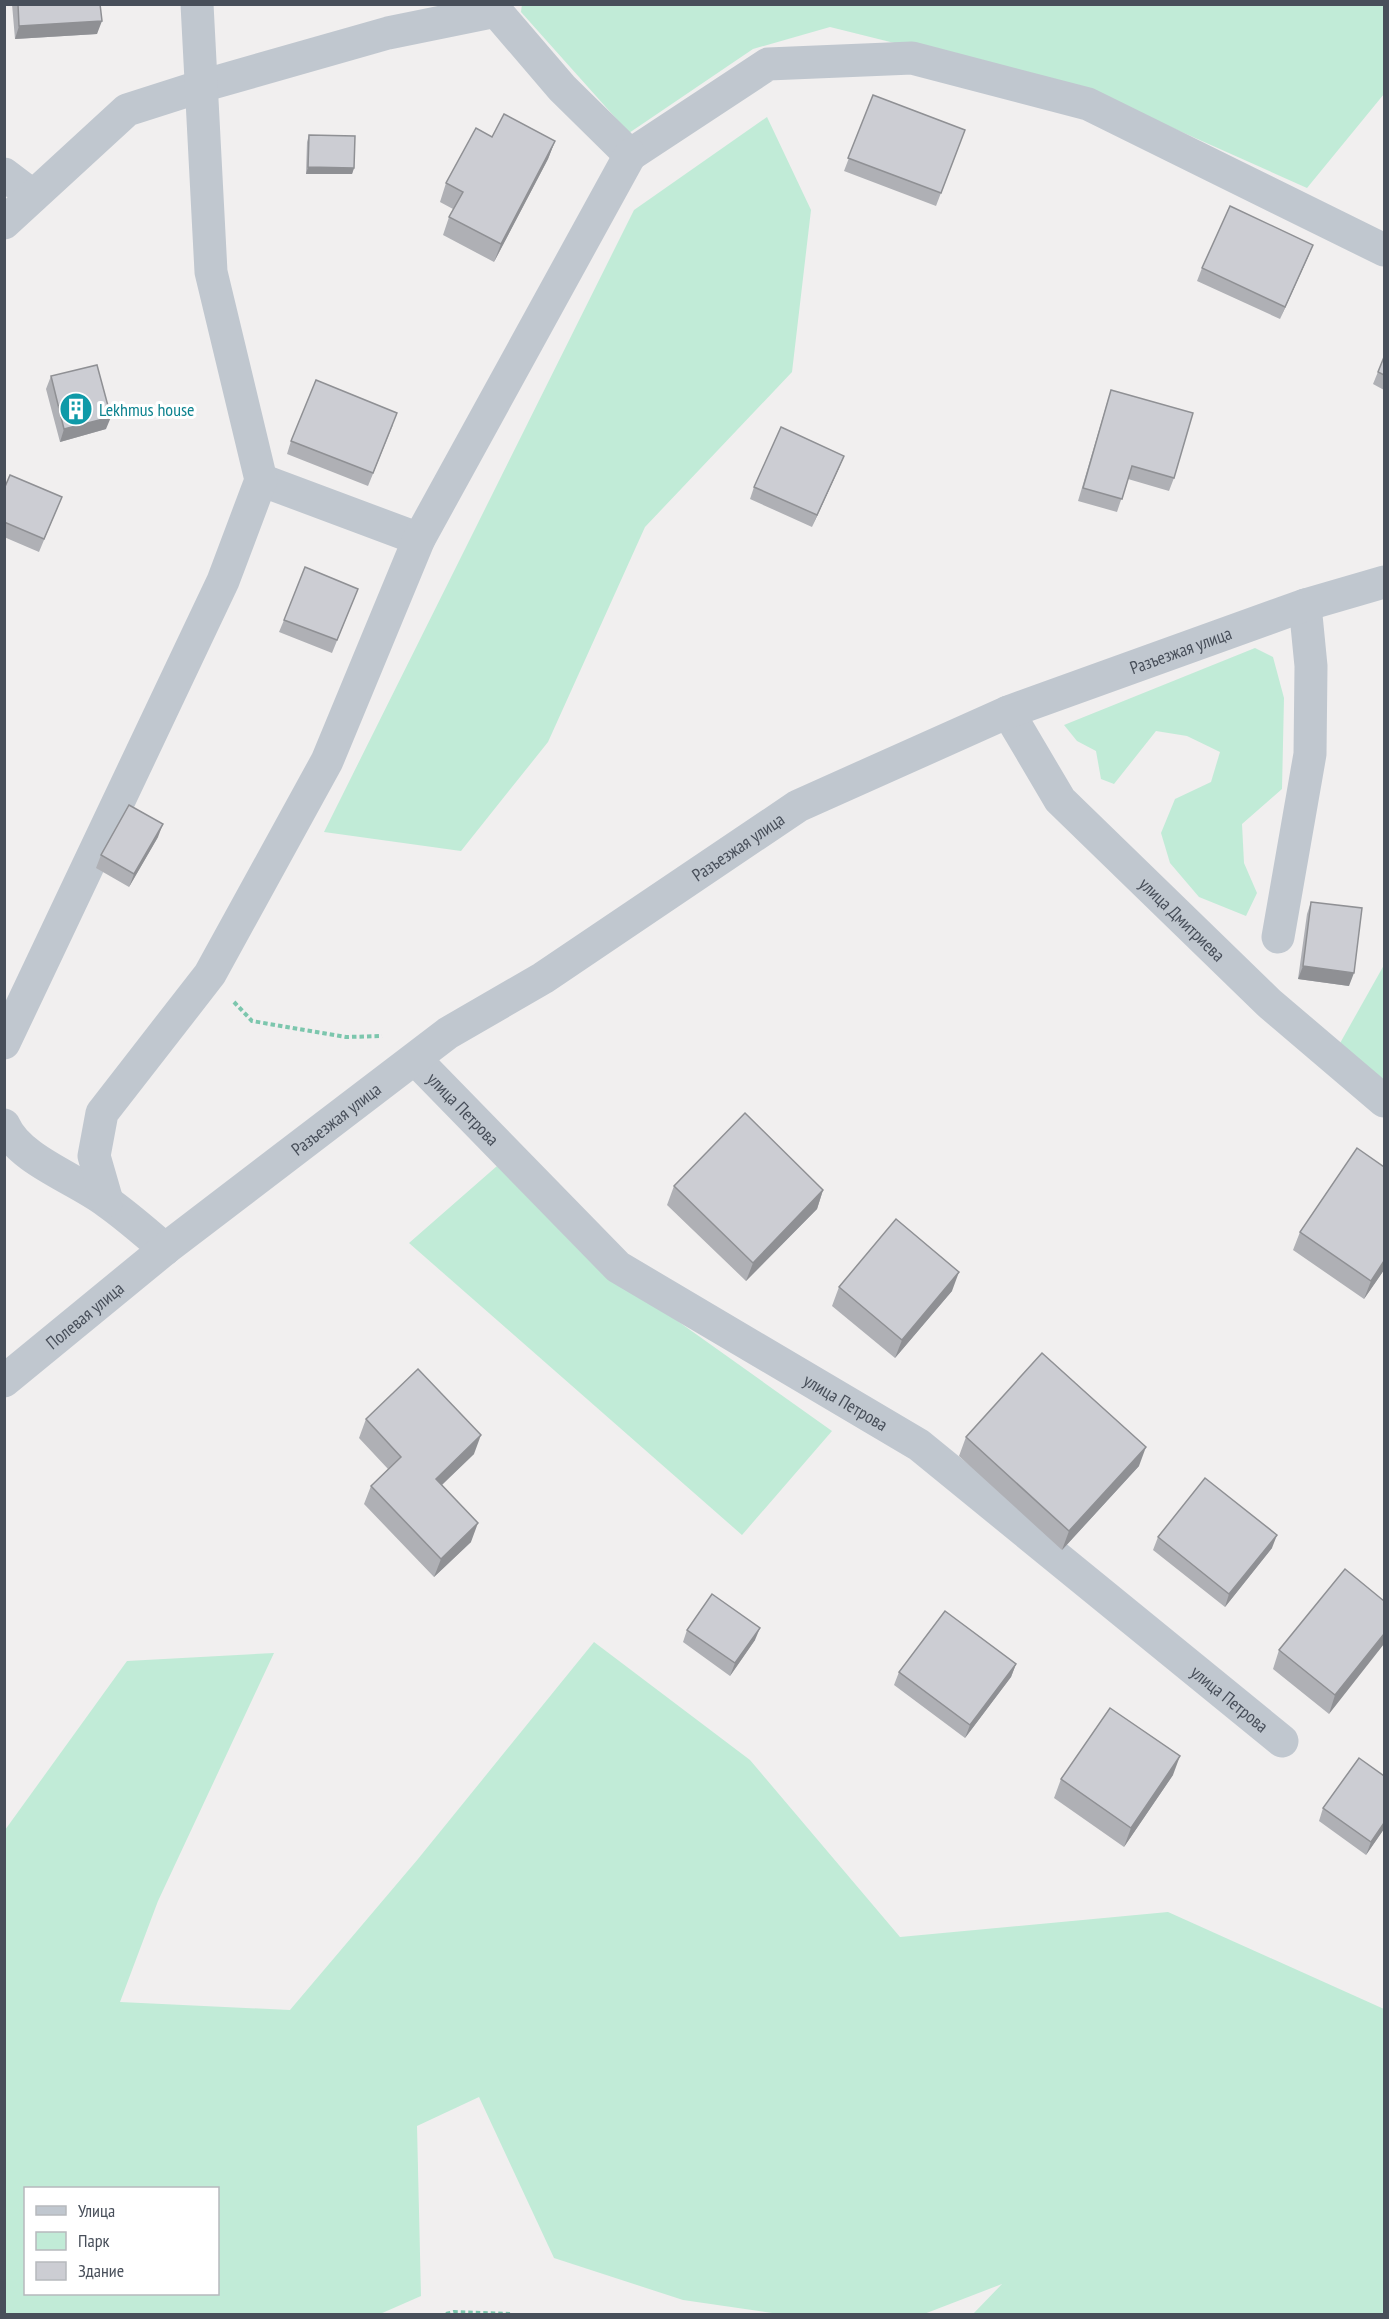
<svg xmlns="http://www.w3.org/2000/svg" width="1389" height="2319" font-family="'PT Sans Narrow',sans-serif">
<rect width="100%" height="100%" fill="#f1efef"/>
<path fill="#c1ebd7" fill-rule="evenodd" d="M522,4l862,1v89l-77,94 -215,-96 -262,-65 -77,22 -124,84 -108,-121z
M767,117l44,93 -19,162 -147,155 -97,215 -87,109 -137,-19 310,-622z
M1255,648l18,9 11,41 -2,91 -40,35 2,39 13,30 -11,23 -47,-19 -29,-34 -9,-30 14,-34 36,-17 9,-30 -33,-16 -31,-5 -42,53 -13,-5 -5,-28 -19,-10 -13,-16z
M1384,965v117l-45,-37z
M497,1166l85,87 250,178 -90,104 -333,-292z
M594,1642l156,118 150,177 268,-25 216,97v305h-411l29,-30 -78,30h-145l-96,-14 -129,-42 -75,-161 -62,29 4,170 -41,18h-375v-484l122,-169 147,-8 -116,248 -38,101 170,8 128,-151zM218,2188v106h-192v-106z"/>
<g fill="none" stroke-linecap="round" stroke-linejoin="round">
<path stroke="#7cc6ad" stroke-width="4" stroke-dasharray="4.5 3" stroke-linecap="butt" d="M234,1002l18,19 94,16 36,-1
M446,2314l8,-2 56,2"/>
<g stroke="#c0c7cf" stroke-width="33">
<path d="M4,174l29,22"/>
<path d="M4,223l123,-113 75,-24 186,-53 108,-22 66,77 68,67 138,-91 144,-6 176,46 296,146"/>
<path d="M261,480l158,59"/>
<path id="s1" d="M1008,712l52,88 209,203 115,98"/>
<path d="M1278,937l32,-183 1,-88 -6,-61"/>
<path d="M4,1043l219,-462 38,-101 -50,-208 -14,-268"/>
<path id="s2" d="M416,1060l202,207 301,178 363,296"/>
<path d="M4,1125c15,35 73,54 103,77 20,14 39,31 58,47"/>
<path d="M107,1201l-13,-45 8,-43 108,-139 117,-213 92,-222 211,-384"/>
<path id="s3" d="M4,1381l161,-132 283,-216 95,-55 255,-172 210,-94 297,-107 79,-23"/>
</g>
</g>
<path fill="#afb0b5" d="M12,4h88l-3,30 -82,5z
M873,95l92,35 -29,76 -92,-35z
M309,135l45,33 -2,6h-46l1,-32z
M555,141l-7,18 -54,103 -51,-27 6,-18 4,-8 -13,-7 6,-19z
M1313,245l-5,12 -28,62 -83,-38 5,-13z
M1384,357v33l-11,-6z
M51,376l55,53 -46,13 -14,-53z
M1111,390l63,88 -5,13 -41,-12 -11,33 -39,-11 29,-98z
M393,425l-25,61 -81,-32 4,-13z
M844,456l-5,12 -27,59 -62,-28 4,-12z
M4,489l58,8 -23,55 -35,-15z
M358,589l-26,64 -53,-21 5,-12z
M158,837l-29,50 -33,-19 5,-13z
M1311,902l38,84 -51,-7 9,-65z
M1384,1167v103l-20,29 -71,-49 7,-18z
M674,1186l149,4 -6,19 -71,72 -79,-76z
M839,1287l113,4 -57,67 -63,-52z
M366,1419l108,35 -32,31 29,57 -37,35 -70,-73 7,-18 17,-17 -29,-31z
M966,1437l173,29 -77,84 -103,-94z
M1158,1537l114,11 -47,59 -72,-57z
M1384,1601l-55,113 -56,-45 6,-19z
M687,1630l68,10 -25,36 -47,-34z
M1016,1664l-5,13 -46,61 -71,-53 5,-13z
M1173,1775l-49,72 -70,-49 7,-19z
M1323,1808l61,21 -18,26 -47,-34z"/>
<path fill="#8f9094" d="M102,21l-5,13 -82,5 4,-13z
M555,141l-7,18 -54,103 7,-18z
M308,167l46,1 -2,6h-46z
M1313,245l-5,12 -28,62 5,-12z
M111,417l-5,12 -46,13 4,-13z
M844,456l-5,12 -27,59 5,-12z
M163,824l-5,13 -29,50 5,-13z
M1303,966l51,7 -5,13 -51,-7z
M823,1190l-6,19 -71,72 7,-18z
M1384,1261v9l-20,29 7,-18z
M959,1272l-7,19 -57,67 7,-18z
M481,1435l-7,19 -45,43 7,-18z
M1146,1447l-7,19 -77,84 7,-19z
M478,1523l-7,19 -37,35 7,-18z
M1277,1535l-5,13 -47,59 4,-13z
M760,1628l-5,12 -25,36 5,-13z
M1384,1634v10l-55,70 6,-19z
M1016,1664l-5,13 -46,61 5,-13z
M1180,1756l-7,19 -49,72 7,-19z
M1384,1823v6l-18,26 5,-13z"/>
<path fill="#cccdd3" stroke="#8f9094" stroke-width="1.5" d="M18,4h82l2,17 -83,5z
M873,95l92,35 -24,63 -93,-35z
M504,114l51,27 -54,103 -52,-27 14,-25 -17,-9 30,-55 16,9z
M309,135l46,1 -1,32 -46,-1z
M1230,206l83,39 -28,62 -83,-39z
M1384,357v18l-6,-3z
M97,365l14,52 -47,12 -13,-53z
M316,380l81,33 -24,60 -82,-32z
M1111,390l82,23 -19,65 -42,-12 -10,33 -39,-11z
M781,427l63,29 -27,59 -63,-28z
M10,475l52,22 -18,42 -40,-17v-33z
M305,567l53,22 -21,51 -53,-20z
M129,805l34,19 -29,50 -33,-19z
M1311,902l51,6 -8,65 -51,-7z
M745,1113l78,77 -70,73 -79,-77z
M1357,1148l27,19v94l-13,20 -71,-49z
M896,1219l63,53 -57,68 -63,-53z
M1042,1353l104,94 -77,84 -103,-94z
M418,1369l63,66 -45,44 42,44 -37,36 -70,-73 30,-29 -35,-38z
M1205,1478l72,57 -48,59 -71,-57z
M1345,1569l39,32v33l-49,61 -56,-45z
M712,1594l48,34 -25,35 -48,-33z
M945,1611l71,53 -46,61 -71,-53z
M1110,1708l70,48 -49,72 -70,-49z
M1359,1758l25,18v47l-13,19 -48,-34z"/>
<defs>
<symbol id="building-disc" viewBox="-11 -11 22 22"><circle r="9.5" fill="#0f9aa8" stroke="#fff"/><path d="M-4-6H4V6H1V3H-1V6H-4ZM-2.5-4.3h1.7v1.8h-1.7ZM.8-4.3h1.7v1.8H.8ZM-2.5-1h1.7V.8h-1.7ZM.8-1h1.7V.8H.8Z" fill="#fff"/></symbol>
</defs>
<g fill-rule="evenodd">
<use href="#building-disc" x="57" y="390" width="38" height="38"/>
</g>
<g text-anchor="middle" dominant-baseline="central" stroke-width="6" stroke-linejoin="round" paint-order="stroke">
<g font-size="18" fill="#0d838f" stroke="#fff" text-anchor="start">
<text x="99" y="409">Lekhmus house</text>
</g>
<g font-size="18" fill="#484f5a" stroke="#fff">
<text stroke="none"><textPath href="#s3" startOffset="1395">Разъезжая улица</textPath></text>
<text stroke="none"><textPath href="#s3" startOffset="909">Разъезжая улица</textPath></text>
<text stroke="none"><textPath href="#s1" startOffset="273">улица Дмитриева</textPath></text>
<text stroke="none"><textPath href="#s2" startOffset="68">улица Петрова</textPath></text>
<text stroke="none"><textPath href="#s3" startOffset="423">Разъезжая улица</textPath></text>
<text stroke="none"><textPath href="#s3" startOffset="104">Полевая улица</textPath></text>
<text stroke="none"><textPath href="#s2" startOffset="554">улица Петрова</textPath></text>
<text stroke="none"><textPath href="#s2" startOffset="1040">улица Петрова</textPath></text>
</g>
</g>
<rect width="1389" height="2319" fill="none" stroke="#484f5a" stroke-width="12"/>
<rect x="24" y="2187" width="195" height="108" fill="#ffffff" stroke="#b6b9bd" stroke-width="1.5"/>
<rect x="36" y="2206" width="30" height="9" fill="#c0c7cf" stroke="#b6b9bd" stroke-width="1.5"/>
<text x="78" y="2217" font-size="18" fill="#484f5a">Улица</text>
<rect x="36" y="2232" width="30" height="18" fill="#c1ebd7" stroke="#b6b9bd" stroke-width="1.5"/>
<text x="78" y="2247" font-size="18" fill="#484f5a">Парк</text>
<rect x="36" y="2262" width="30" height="18" fill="#cccdd3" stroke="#b6b9bd" stroke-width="1.5"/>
<text x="78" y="2277" font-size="18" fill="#484f5a">Здание</text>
</svg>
